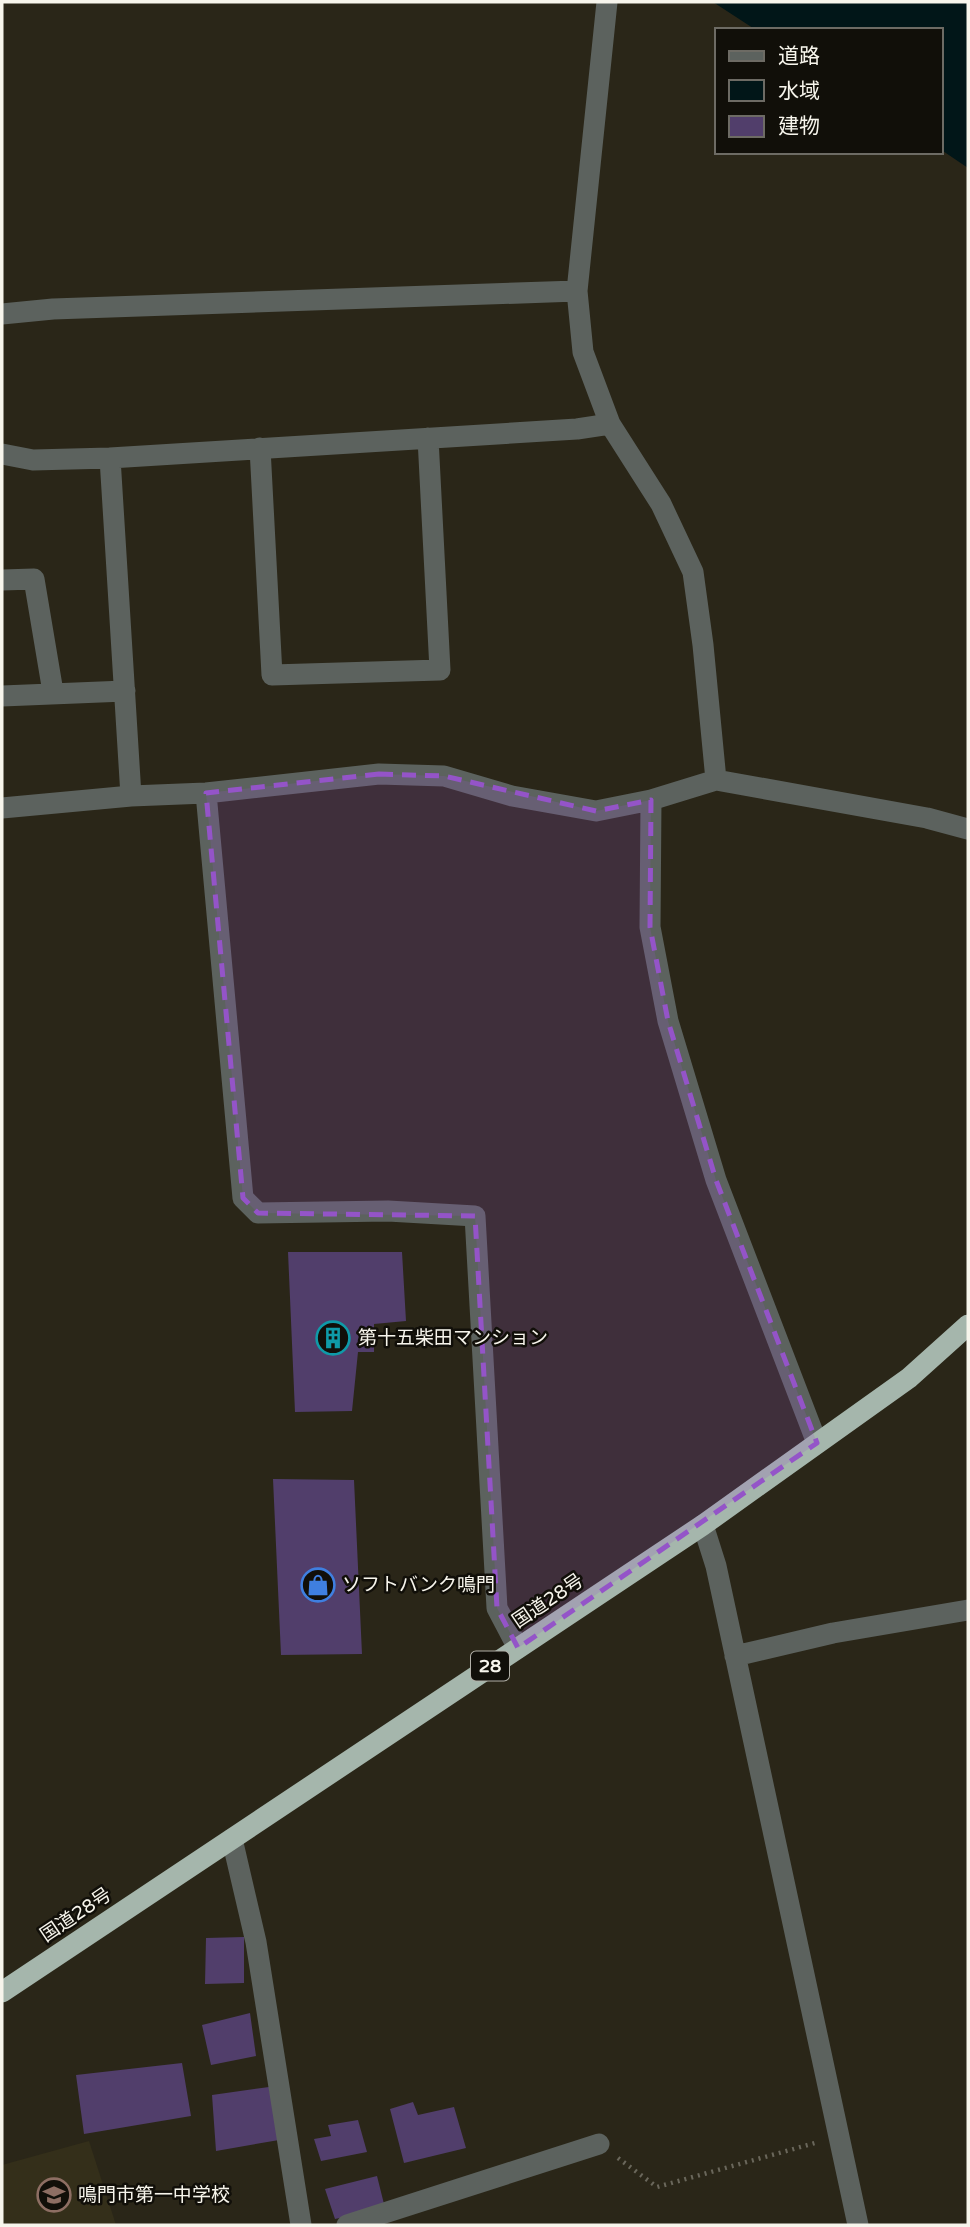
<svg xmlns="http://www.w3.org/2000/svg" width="970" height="2227" font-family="'Varela Round','Noto Sans JP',sans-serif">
<rect width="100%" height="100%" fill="#2a2618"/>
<path fill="#342f1a" d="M89,2141l27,84h-114v-60z"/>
<path fill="#011618" d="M713,2h255v166l-28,-19v-119h-184z"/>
<path fill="#513e6b" d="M288,1252h114l4,69 -32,3v28h-16l-6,59 -57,1z
M273,1479l81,1 8,174 -81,1z
M244,1937v46l-39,1 1,-46z
M250,2013l6,43 -45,9 -9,-40z
M182,2063l9,53 -107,18 -8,-59z
M269,2087l10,53 -63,11 -4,-56z
M413,2102l5,13 36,-8 12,41 -62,15 -14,-54z
M358,2120l9,32 -46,9 -7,-22 17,-3 -3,-11z
M377,2176l8,32 -50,11 -10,-30z"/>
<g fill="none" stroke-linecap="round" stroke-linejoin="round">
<path stroke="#6a675b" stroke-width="4.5" stroke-dasharray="2 5" stroke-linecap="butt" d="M618,2158l39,29 158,-44"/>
<path stroke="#5c625e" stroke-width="21" d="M607,2l-30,289 6,61 27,72 51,80 32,68 10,73 13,135
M2,314l51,-5 524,-18
M260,448l12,227 168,-5 -12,-232
M2,454l31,6 77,-2 467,-29 33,-5
M110,458l21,338
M2,580l32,-1 19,113
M2,696l123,-5
M206,793l37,405 15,15 130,-2 87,5 22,392 21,40
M651,800l-1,127 18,94 48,159 101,263
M2,808l129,-12 75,-3 173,-19 65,2 68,20 84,15 55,-11 65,-20 211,38 41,11
M703,1525l13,41 142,659
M735,1656l98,-23 135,-23
M232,1839l24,103 45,283
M347,2225l252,-81"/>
<path stroke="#a5b6ac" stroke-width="21" d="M2,1992l701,-467 206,-147 59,-53"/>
</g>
<path fill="#9454c8" fill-opacity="0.2" stroke="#9454c8" stroke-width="5" stroke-dasharray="14 9" stroke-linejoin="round" d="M379,774l65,2 152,35 55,-11 -1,127 18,94 48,159 101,263 -299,205 -21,-40 -22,-392 -217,-3 -15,-15 -37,-405z"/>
<defs>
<symbol id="building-ring" viewBox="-11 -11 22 22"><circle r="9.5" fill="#110f09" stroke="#0f9aa8" stroke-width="1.5"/><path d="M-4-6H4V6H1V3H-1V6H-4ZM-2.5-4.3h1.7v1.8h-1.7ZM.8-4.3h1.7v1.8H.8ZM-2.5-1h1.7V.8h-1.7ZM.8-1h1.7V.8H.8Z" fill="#0f9aa8"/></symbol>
<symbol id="shop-ring" viewBox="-11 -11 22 22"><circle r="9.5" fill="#110f09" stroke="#3f7fe0" stroke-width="1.5"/><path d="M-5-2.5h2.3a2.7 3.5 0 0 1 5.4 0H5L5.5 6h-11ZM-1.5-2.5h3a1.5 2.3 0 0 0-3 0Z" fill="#3f7fe0"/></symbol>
<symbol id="school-ring" viewBox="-11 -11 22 22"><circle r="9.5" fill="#110f09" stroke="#8d6e63" stroke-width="1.5"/><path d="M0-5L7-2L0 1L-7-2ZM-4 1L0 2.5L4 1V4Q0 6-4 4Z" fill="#8d6e63"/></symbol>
</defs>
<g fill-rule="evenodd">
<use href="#building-ring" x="314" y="1319" width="38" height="38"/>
<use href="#shop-ring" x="299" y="1566" width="38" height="38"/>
<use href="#school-ring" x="35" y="2176" width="38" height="38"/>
</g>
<g text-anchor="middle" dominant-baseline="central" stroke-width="5" stroke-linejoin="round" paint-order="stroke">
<rect fill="#110f09" stroke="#b2b0a8" stroke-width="2" x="471" y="1651.5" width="38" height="29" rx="5"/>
<g font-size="18" font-weight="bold" fill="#f7f5ec">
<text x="490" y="1666">28</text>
</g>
<g font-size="19" fill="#f7f5ec" stroke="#110f09" text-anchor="start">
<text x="358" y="1338">第十五柴田マンション</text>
<text x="342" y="1585">ソフトバンク鳴門</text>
<text x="78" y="2195">鳴門市第一中学校</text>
</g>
<g font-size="19" fill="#f7f5ec" stroke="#110f09">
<text transform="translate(548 1601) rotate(-34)">国道28号</text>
<text transform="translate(76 1915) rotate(-34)">国道28号</text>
</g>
</g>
<rect width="970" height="2227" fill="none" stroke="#f7f5ec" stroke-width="7"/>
<rect x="715" y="28" width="228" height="126" fill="#110f09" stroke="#6d6b64" stroke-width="2"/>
<rect x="729" y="51" width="35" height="10" fill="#5c625e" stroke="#6d6b64" stroke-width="2"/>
<text x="778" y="63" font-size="21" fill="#f7f5ec">道路</text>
<rect x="729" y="80" width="35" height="21" fill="#011618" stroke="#6d6b64" stroke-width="2"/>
<text x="778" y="98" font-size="21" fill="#f7f5ec">水域</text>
<rect x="729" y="116" width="35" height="21" fill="#513e6b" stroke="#6d6b64" stroke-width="2"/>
<text x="778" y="133" font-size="21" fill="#f7f5ec">建物</text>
</svg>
